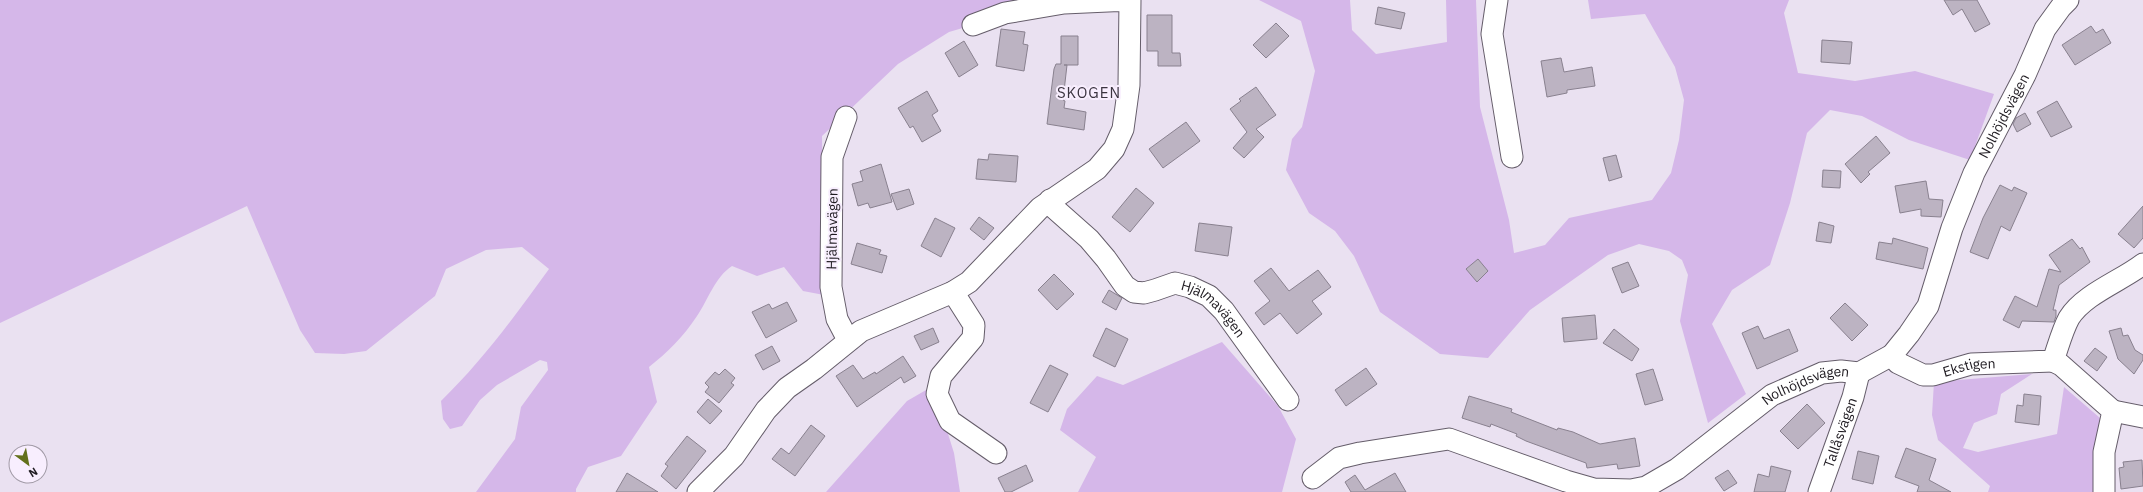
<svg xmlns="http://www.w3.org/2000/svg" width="2143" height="492" font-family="'IBM Plex Sans',sans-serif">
<rect width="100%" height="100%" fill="#eae1f1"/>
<path fill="#d5b7e9" d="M0,0h1058l-109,32 -51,32 -76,72 2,159 -21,-4 -19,-24 -27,9 -25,-10c-17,11 -24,34 -35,50 -13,20 -30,37 -48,51l8,35 -36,54 -33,11 -12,22v3h-100l39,-53 6,-32 27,-37 -1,-8 -7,-2 -43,25 -17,15 -18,26 -12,3 -7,-10 -2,-18c41,-40 74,-85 108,-132l-27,-22 -36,3 -40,19 -11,27 -69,55 -22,3 -29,-1 -15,-23 -53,-124 -247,117z
M1259,0h91l2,30 24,24 71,-12 -1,-42h30l4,107 29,113 5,33 31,-8 24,-27 83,-18 19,-27 8,-33 5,-40 -9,-33 -30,-53 -54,5 -3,-19h201l-5,13 14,60 57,8 60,-10 79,23 -24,66 -61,-20 -47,-24 -32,-6 -23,23 -17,70 -20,62 -38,25 -20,34 34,70 -38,29 -28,-102 8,-46 -6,-15 -13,-9 -30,-7 -31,11 -78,55 -42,48 -48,-4 -60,-42 -26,-56 -19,-25 -26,-18 -23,-43 6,-31 10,-12 13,-56 -14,-50z
M1222,342l56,64 18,33 -14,53h-204l18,-35 -36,-27 7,-21 30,-33 26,9z
M2032,374l-31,20 -4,20 -23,9 -11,25 15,4 79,-18 7,-47 36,31 -4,74h-108l2,-6 -52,-46 -6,-25 2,-33z
M933,386l21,67 6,39h-134l81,-91z"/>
<path fill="#bcb3c2" stroke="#89818f" d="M1944,0h33l13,24 -15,8 -13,-23 -9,6z
M1378,7l27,6 -4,16 -26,-5z
M1147,15h25v38h8l1,13h-23v-15h-11z
M1276,23l13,13 -23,22 -13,-13z
M2091,26l5,7 7,-4 8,14 -36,22 -13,-20z
M1001,29l24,3 -2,12 5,1 -4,26 -28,-5z
M1061,36h17v29h-14h3l-4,35 2,1 -1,7 22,4 -2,18 -37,-6 7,-55 2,-5h5z
M1822,40l30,2 -2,22 -29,-2z
M964,41l14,24 -19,12 -14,-24z
M1561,58l3,14 28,-5 3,19 -28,4v3l-20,4 -6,-36z
M1256,87l20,28 -20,14 8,8 -20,21 -11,-10 14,-16 -17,-23 11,-8 -2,-2z
M927,91l11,20 -6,4 9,16 -19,11 -9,-16 -3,2 -12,-20z
M2057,101l15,26 -21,10 -14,-25z
M2025,113l6,11 -14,8 -4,-8 3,-6z
M1186,122l14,19 -37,27 -14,-19z
M1876,136l14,17 -22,19 2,2 -9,9 -16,-19z
M989,154l29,2 -2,26 -40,-3 2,-20 10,1z
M1616,155l6,22 -13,4 -6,-23z
M881,164l11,38 -22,6 -2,-5 -10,3 -6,-22 11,-3 -3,-10z
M1823,170l18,1 -1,17 -18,-1z
M1926,181l3,18 14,1 -2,17 -20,-1v-7l-21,4 -5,-27z
M2000,185l12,6 2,-4 13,6 -17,38 -9,-5 -13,33 -18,-7 13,-34z
M1136,188l18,15 -24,29 -18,-15z
M909,189l5,15 -17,6 -6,-16z
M2143,206v32l-9,10 -16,-14z
M979,217l15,11 -10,12 -14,-11z
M935,218l20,10 -14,29 -20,-11z
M1819,222l15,4 -3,17 -15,-2z
M1199,223l33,4 -4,29 -33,-5z
M1893,238l35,10 -5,21 -47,-10 3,-17 13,2z
M2072,239l8,10 2,-2 8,15 -31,23 -6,25h3v6l-2,6 -32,-1 -3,7 -16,-8 12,-24 22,11 12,-38 12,3 -12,-17z
M857,243l24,7 -2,4 8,2 -5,17 -31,-9z
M1478,259l10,12 -11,11 -11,-13z
M1628,262l11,24 -17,7 -10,-25z
M1271,268l18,23 29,-21 13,17 -19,14 10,13 -25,20 -17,-21 -16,12 -9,-12 15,-12 -16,-20z
M1054,274l20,20 -17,16 -19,-20z
M1109,290l13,8 -6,12 -14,-8z
M787,302l10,19 -31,17 -14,-26 17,-8 3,5z
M1845,303l23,22 -16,16 -22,-23z
M1595,315l2,24 -33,3 -2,-24z
M1758,326l6,13 25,-10 9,22 -41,18 -15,-36z
M933,328l6,14 -18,8 -7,-14z
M1106,328l22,11 -13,28 -22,-11z
M2121,328l2,8 5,-1 7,15 8,5v5l-9,14 -16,-15 -9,-28z
M1614,329l25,20 -7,12 -29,-18z
M772,346l8,15 -17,9 -8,-15z
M2095,348l12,9 -10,14 -13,-10z
M903,356l13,20 -12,7 -3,-6 -44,30 -21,-31 17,-11 10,14 12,-7 1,2z
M1050,365l18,9 -20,38 -18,-9z
M1366,368l11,16 -31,22 -11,-16z
M725,369l10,9 -4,5 3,2 -15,18 -14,-11 4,-5 -4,-4 10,-11 4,3z
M1653,369l10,31 -18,5 -9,-31z
M2024,394l17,2 -2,29 -24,-3 2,-17 6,1z
M1469,396l43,13 -1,3 46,18 1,-2 15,4 27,12 35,-6 5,28 -22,3 -1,-5 -30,4 -1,-5 -60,-22 -10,-5 1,-2 -26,-10 -1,3 -28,-9z
M708,399l14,12 -12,13 -13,-12z
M1807,404l18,19 -27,26 -18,-18z
M811,425l14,11 -30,40 -23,-17 9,-11 8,6z
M687,436l19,15 -30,38 -15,-13 7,-10 -3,-2z
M1906,448l30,11 -7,21 22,12h-34l2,-6 -24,-9z
M1858,451l21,5 -6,28 -21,-5z
M2142,460l1,26 -22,3 -2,-21 5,-1 -1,-5z
M1026,465l7,16 -22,11h-6l-7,-14z
M1771,466l20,5 -6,21h-31l4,-18 11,3z
M1728,470l9,13 -13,8 -9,-13z
M627,473l31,19h-42z
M1395,473l11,19h-55l-6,-10 10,-7 10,15z"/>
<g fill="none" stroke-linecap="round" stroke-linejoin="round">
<defs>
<g id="minor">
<path d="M1497,0l-5,34 20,123"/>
<path d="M846,117l-14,40 -1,130 6,32 11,21"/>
<path id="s1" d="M1050,200l4,8 35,31 17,20 19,27 9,6 10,1 11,-3 20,-7 15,4 19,9 15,15 64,89"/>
<path d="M953,292l21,33 -1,13 -32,38 -4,18 13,27 46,32"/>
<path id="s2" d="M1892,355l6,8 25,12h10l38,-11 82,-3c5,-14 9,-30 16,-43 15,-24 52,-37 74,-54"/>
<path d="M2053,361l8,4 52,46 -9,41v40"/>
<path d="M2113,411l30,6"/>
<path id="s3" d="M1313,478l26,-20 21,-5 89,-14 117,42 28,8 37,1 15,-3 31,-18 95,-74 50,-22 19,-2 18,2 33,-18 17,-21 19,-28 24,-78 22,-55 51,-98 20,-46 16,-22 7,-7"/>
<path d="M698,492l36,-36 32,-46 21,-22 27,-19 47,-38 92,-39 16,-10 71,-74 57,-39 17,-20 9,-20 6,-44 1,-85 -66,3 -59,10 -32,12"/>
<path id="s4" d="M1819,492l34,-95 6,-24"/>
</g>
</defs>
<use href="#minor" stroke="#655d6a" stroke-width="23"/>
<use href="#minor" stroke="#fff" stroke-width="21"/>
</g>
<g text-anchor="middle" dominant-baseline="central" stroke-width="4" stroke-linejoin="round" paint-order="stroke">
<g font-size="14" fill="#1f1b21" stroke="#f8eefe">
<text stroke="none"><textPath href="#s3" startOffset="902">Nolhöjdsvägen</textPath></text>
<text transform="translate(832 229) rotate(-89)">Hjälmavägen</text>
<text stroke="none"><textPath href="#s1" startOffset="216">Hjälmavägen</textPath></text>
<text stroke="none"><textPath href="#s2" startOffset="85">Ekstigen</textPath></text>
<text stroke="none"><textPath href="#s3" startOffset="542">Nolhöjdsvägen</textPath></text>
<text stroke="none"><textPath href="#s4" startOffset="63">Tallåsvägen</textPath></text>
</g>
<g font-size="15" letter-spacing="1" fill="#3b3440" stroke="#f8eefe">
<text x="1089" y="92">SKOGEN</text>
</g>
</g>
<g transform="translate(28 464) rotate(148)"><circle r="19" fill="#f8eefe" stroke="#a19aa6"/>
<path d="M0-3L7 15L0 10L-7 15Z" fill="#63701b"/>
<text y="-6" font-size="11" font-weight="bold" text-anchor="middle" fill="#1f1b21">N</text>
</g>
</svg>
